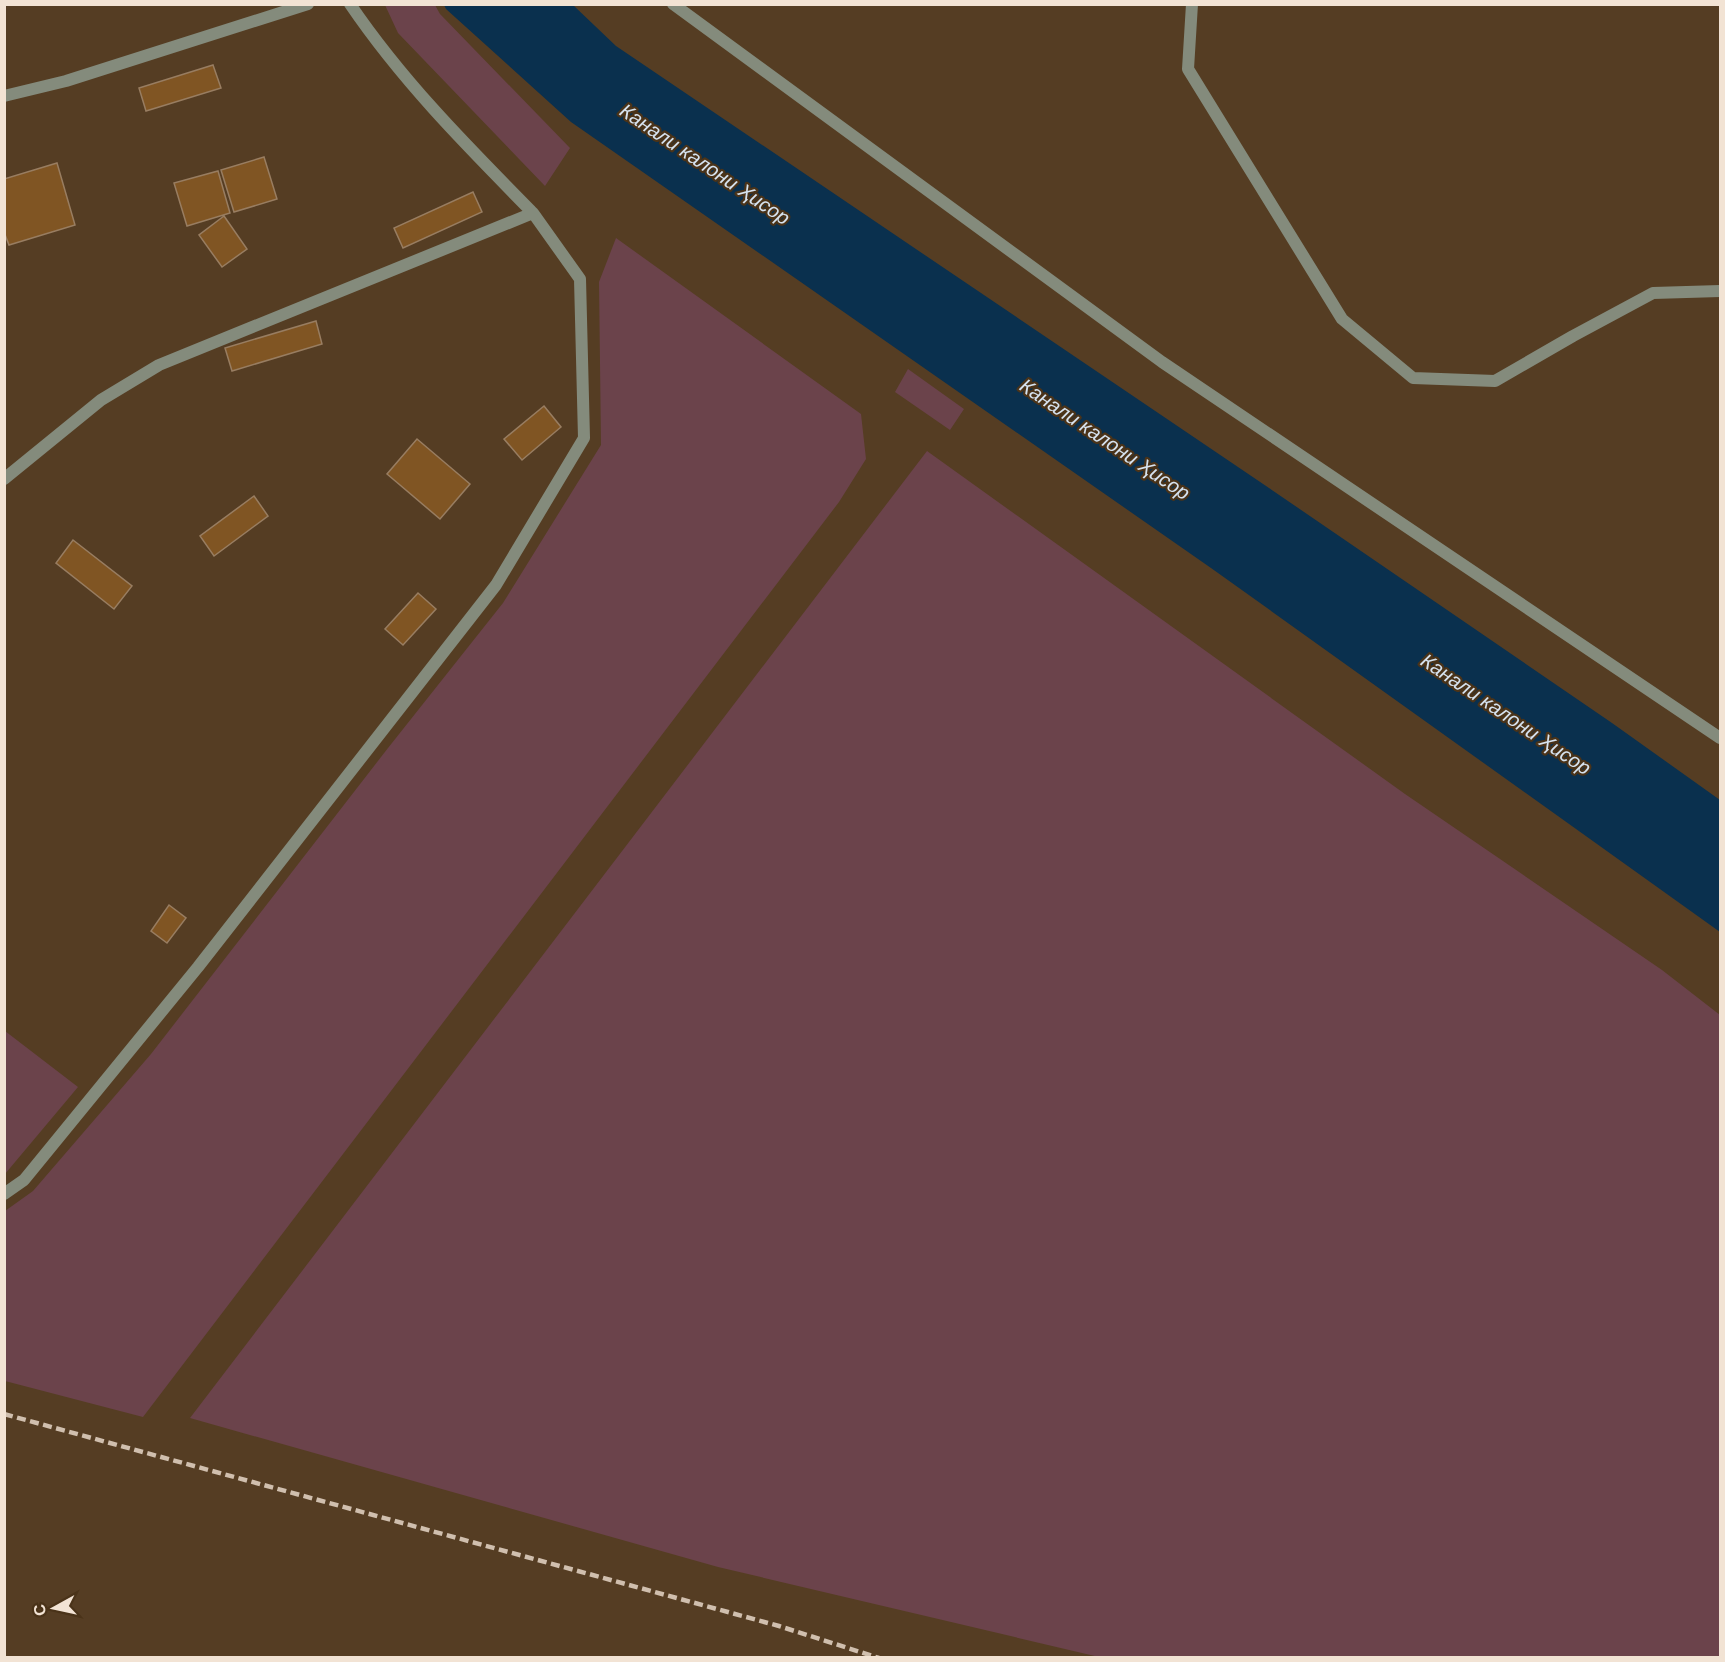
<svg xmlns="http://www.w3.org/2000/svg" width="1725" height="1662" font-family="Arial,sans-serif">
<rect width="100%" height="100%" fill="#553d23"/>
<path fill="#6b434b" d="M385,5h50l5,9 130,134 -25,38 -147,-153z
M616,238l245,176 5,45 -27,43 -696,915 -138,-36v-170l28,-20 118,-137 237,-306 115,-145 98,-158 -2,-163z
M908,369l56,40 -14,21 -55,-38z
M927,451l478,343 257,176 58,45v642h-621l-381,-90 -528,-149z
M5,1031l73,56 -73,87z"/>
<path fill="#0a304e" d="M444,5h129l43,41 653,442 343,235 108,77v132l-509,-364 -640,-446 -125,-113z"/>
<path fill="#805523" stroke="#987d61" stroke-width="1.5" d="M213,65l8,23 -75,23 -7,-23z
M264,157l13,42 -43,13 -13,-42z
M57,163l18,62 -66,20 -5,-13v-53z
M218,171l12,42 -43,13 -13,-43z
M473,192l9,20 -79,36 -9,-20z
M224,216l23,33 -25,18 -23,-32z
M316,321l6,23 -90,27 -7,-23z
M544,406l17,21 -39,33 -18,-21z
M417,439l53,45 -30,35 -53,-45z
M254,496l14,20 -54,40 -14,-20z
M73,540l59,46 -18,23 -58,-46z
M418,593l18,16 -33,36 -18,-16z
M169,905l17,13 -19,25 -16,-12z"/>
<g fill="none" stroke-linecap="round" stroke-linejoin="round">
<path stroke="#848b7c" stroke-width="12" d="M350,4c53,78 118,143 183,209
M673,4l489,358 558,376
M1192,4l-4,65 154,250 71,59 82,3 78,-45 80,-43 67,-2
M4,479l97,-79 58,-35 374,-152 47,66 4,159 -88,147 -298,382 -174,213 -20,14"/>
<path stroke="#848b7c" stroke-width="12" d="M4,96l62,-15 242,-77"/>
<path stroke="#d0bfae" stroke-width="4.5" stroke-dasharray="9 4.5" stroke-linecap="butt" d="M4,1414l775,212 100,32"/>
</g>
<g text-anchor="middle" dominant-baseline="central" stroke-width="4.5" stroke-linejoin="round" paint-order="stroke">
<g font-size="20" font-style="italic" fill="#d6e3f0" stroke="#4a3319">
<text transform="translate(705 164) rotate(34)">Канали калони Ҳисор</text>
<text transform="translate(1105 439) rotate(34)">Канали калони Ҳисор</text>
<text transform="translate(1506 714) rotate(34)">Канали калони Ҳисор</text>
</g>
</g>
<rect width="1725" height="1662" fill="none" stroke="#f2e3d4" stroke-width="12"/>
<g transform="translate(54 1608) rotate(262)" stroke="#4a3319" stroke-width="4.5" paint-order="stroke">
<path d="M0-4.5L10 22L0 15L-10 22Z" fill="#f2e3d4"/>
<text y="-9" font-size="16" font-weight="bold" text-anchor="middle" fill="#f2e3d4">С</text>
</g>
</svg>
